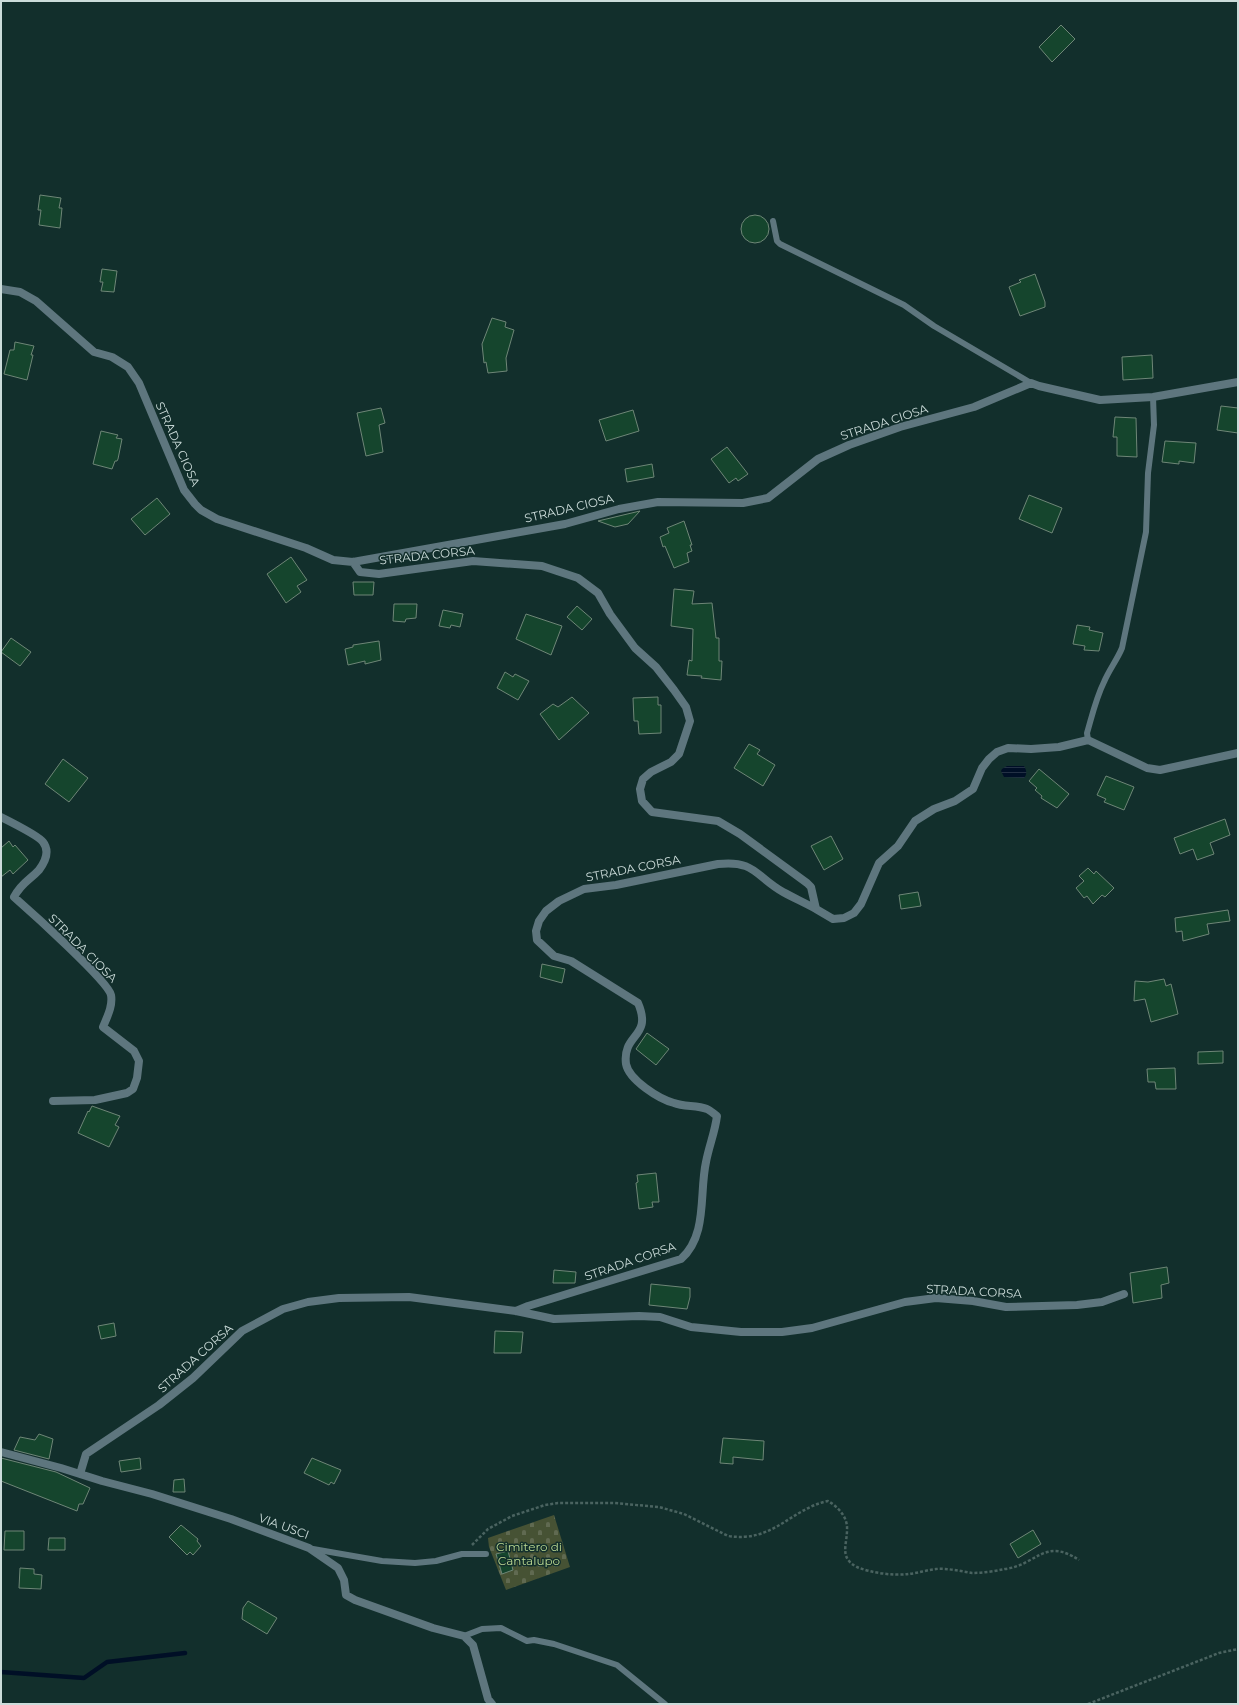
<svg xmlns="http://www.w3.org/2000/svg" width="1239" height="1705" font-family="Montserrat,sans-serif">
<defs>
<pattern id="cemetery-stones" width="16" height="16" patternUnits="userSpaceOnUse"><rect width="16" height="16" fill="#465234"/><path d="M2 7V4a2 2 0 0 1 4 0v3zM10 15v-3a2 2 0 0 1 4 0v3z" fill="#606a51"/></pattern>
<pattern id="water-rules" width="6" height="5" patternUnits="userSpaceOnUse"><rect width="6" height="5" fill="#000f26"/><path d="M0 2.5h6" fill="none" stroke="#243145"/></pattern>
</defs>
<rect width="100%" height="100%" fill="#122f2c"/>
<path fill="url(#cemetery-stones)" d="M554,1515l16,52 -64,23 -17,-43 -1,-9z"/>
<path fill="url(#water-rules)" d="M1007,766h17c3,5 3,8 0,12l-20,-1 -3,-6 1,-2z"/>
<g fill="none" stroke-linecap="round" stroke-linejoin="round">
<path stroke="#000f26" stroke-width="4.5" d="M1,1672l83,6 23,-16 78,-9"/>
</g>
<path fill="#15452d" stroke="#6e8677" d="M1061,25l14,14 -23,23 -13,-15z
M40,195l21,3 -2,10h3l-2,20 -21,-3 2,-15h-3z
M741 229a14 14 0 1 1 28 0a14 14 0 1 1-28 0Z
M102,269l15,2 -3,21 -13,-1 2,-9h-3z
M1035,274l10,28v5l-25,9 -11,-29 12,-5 -2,-2z
M492,318l14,4 -1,5 9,3 -8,28 1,13 -19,2 -2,-11 -2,1 -2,-19z
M15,342l19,4 -3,9h2l-6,25 -23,-6 6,-24h4z
M1152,355l1,23 -30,2 -1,-23z
M1221,406l17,2v25l-21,-3z
M381,408l4,15 -6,2 4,27 -17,4 -9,-43z
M633,410l6,21 -33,10 -7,-21z
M1115,417l21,1 1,39 -20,-1v-19h-4z
M101,431l17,4 -2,3 6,1 -4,20 -1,2h-2l-3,8 -19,-5z
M1165,441l31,2 -2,20 -15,-2v3l-17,-2z
M727,447l21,27 -10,7 -2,-3 -7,5 -18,-24z
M652,464l2,13 -27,5 -2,-13z
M1029,495l33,13 -10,25 -33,-14z
M157,498l13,16 -25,21 -14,-16z
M640,511l-12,13 -13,3 -17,-6z
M684,521l8,24h-2l2,6 -5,2 2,9 -15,6 -9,-22 -2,1 -3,-10 9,-4 -2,-5z
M291,557l16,23 -10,6 4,6 -15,11 -19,-29z
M353,582h21l-1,13h-19z
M674,589l20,2 -2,13 20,-1 4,35h3v23h3l-1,19 -20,-2 1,-2 -15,-1 2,-15 3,1 1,-32 -22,-3z
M394,604h23l-1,14 -10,1 -1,3 -12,-1z
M577,606l15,13 -10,11 -15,-13z
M443,610l20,4 -3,13 -9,-2 -1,3 -11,-2z
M526,614l36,12 -11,29 -35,-16z
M1077,625l13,2 -1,3 14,3 -4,18 -15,-1 1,-4 -12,-2z
M11,638l20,14 -11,14 -19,-14z
M379,641l2,19 -16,4v-3l-17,4 -3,-16 8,-2v-2z
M505,672l8,5 2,-3 14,7 -11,19 -21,-12z
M572,697l17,16 -30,27 -19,-26 13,-10 5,3z
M658,697v8h3v28l-22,1 -1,-13h-4l-1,-23z
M749,744l11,6 -3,4 18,11 -12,21 -29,-18z
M63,759l25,19 -19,24 -24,-18z
M1039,769l30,25 -12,14 -16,-10 1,-2 -7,-6 2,-2 -8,-7z
M1106,776l28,11 -10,23 -20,-8 2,-3 -9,-4z
M1225,819l5,16 -20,8 4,11 -17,6 -4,-11 -13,5 -6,-16z
M831,836l12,23 -19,11 -13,-24z
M9,841l4,6 2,-2 13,15 -15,14 -3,-4 -9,7v-29z
M1088,868l6,6 2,-3 18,17 -9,9 -3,-2 -9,9 -6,-8 -3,2 -8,-10 8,-7 -5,-5z
M918,892l3,14 -20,3 -2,-14z
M1228,910l2,11 -23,3 2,10 -26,7 -1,-10 -6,1 -1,-14z
M542,964l23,5 -3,14 -22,-6z
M1164,979l2,7 5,-2 7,30 -27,8 -6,-23 -11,2 1,-20 13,1z
M647,1033l22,16 -13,16 -20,-16z
M1223,1051v12l-25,1v-12z
M1175,1068l1,21h-20l-1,-7h-7l-1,-13z
M92,1106l28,10 -5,9 4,2 -10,20 -31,-14 10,-22 1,1z
M656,1173l3,29h-7l1,5 -14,2 -3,-26 2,-1 -1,-7z
M1167,1267l2,16 -8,2 1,13 -29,5 -3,-30z
M554,1270l22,2 -1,11h-22z
M651,1284l39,4v9l-3,12 -38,-4z
M114,1323l2,13 -15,3 -3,-13z
M495,1331l28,1 -2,21h-27z
M39,1434l14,5 -4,20 -35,-9 6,-13 15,3z
M723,1438l41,3 -1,19 -30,-3v7l-13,-1z
M1,1458l55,14 34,16 -7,16h-4l-2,7 -76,-30z
M140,1458l1,11 -20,3 -2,-11z
M312,1458l29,12 -7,14 -3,-2 -2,3 -25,-12z
M184,1479l1,13h-12l1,-12z
M181,1525l17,14 -1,2 4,5 -8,9 -3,-3 -3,3 -18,-18z
M1033,1530l8,14 -23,14 -8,-14z
M5,1531h19v19h-20z
M49,1538h16v12h-17z
M508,1551l5,19 -11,4 -6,-20z
M20,1568l14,1v5l8,1 -1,14 -22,-1z
M248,1601l29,17 -10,16 -25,-15 1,-11z"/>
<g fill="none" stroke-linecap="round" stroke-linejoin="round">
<path stroke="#4a6360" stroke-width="2.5" stroke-dasharray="3 2" stroke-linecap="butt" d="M472,1545l16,-16 24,-13 33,-11 13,-2h56l45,4 25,7 44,22c46,7 62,-27 100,-35 10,6 20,16 19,29 0,15 -8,28 10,37 14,6 37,9 52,7 9,-1 18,-4 27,-5 11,-1 24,2 36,4 11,0 23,-2 33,-4 32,-4 39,-32 74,-9
M1088,1704l131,-51 19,-4"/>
<path stroke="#5e767e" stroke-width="6" d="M773,221l4,20 3,3 124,61 30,21 97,57
M1088,740l-1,-7c5,-17 9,-35 17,-51 5,-12 13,-22 18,-34l24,-116 2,-59 6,-48 -1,-28
M313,1549l69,12 33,2 21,-2 26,-7h24
M464,1636l18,-7 19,-1 26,13 7,-1 20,4 63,21 48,39"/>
<path stroke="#5e767e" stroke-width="8" d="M1,289l19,3 16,9 58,51 18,5 16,10 11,16 45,107 11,14 6,6 16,9 89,29 27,12 20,2 212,-38 54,-15 39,-7 85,1 25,-5 50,-39 31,-14 51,-18 74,-20 57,-24 8,3 61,14 53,-3 85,-15
M353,562l7,10 19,2 94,-13 69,5 36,12 20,15 12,21 25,34 21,19 18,23 12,17 4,14 -11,33 -8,8 -20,10 -8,7 -3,10 2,12 10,11 66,9 22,13 67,49 4,4 5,22 17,10 11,-1 10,-5 7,-9 18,-41 19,-17 17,-25 19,-12 21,-8 18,-12 9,-21 7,-9 8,-7 11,-4 23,1 28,-2 29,-7 59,28 13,2 78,-17
M1,817c8,4 38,19 42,25 7,9 2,20 -4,28 -10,11 -17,12 -25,27 16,14 94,84 97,98 2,11 -4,22 -8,32l31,24 5,10 -2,17 -4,11 -6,4 -32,7 -42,1
M516,1311l12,-5 153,-47c27,-24 18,-66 25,-97 3,-16 9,-30 11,-46 -3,-2 -7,-6 -10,-7 -10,-4 -23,-2 -33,-6 -15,-4 -45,-23 -48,-39 -4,-31 27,-26 12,-61l-67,-42 -17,-5 -17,-16 -1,-9 3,-10 7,-10 13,-10 25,-12 32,-4 102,-21c37,-4 37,12 65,28 11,6 22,11 33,17
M1,1452l60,16 41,13 50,13 79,25 78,29 29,20 6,12 2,15 9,5 78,28 31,8 9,9 15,54 4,5
M80,1474l6,-20 73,-49 34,-27 49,-47 41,-22 25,-7 31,-4 70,-1 107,14 38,8 85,-3 21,1 31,10 50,5h41l30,-4 93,-26 31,-4 37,3 33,6 71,-2 25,-3 22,-8"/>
</g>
<g text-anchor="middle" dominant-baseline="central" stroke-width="3" stroke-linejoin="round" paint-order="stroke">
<g font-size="12" fill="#ccdcda" stroke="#122f2c">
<text transform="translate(884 422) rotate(-18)">STRADA CIOSA</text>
<text transform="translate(178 444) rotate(66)">STRADA CIOSA</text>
<text transform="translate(569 508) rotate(-13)">STRADA CIOSA</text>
<text transform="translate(427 555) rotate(-6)">STRADA CORSA</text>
<text transform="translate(633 868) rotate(-11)">STRADA CORSA</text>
<text transform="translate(83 948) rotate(45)">STRADA CIOSA</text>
<text transform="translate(630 1261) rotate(-19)">STRADA CORSA</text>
<text transform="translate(974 1291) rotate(3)">STRADA CORSA</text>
<text transform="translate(195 1358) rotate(-42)">STRADA CORSA</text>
<text transform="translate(284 1526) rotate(20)">VIA USCI</text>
</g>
<g font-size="12" fill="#bbd791" stroke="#122f2c">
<text x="529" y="1546">Cimitero di<tspan x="529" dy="14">Cantalupo</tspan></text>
</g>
</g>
<rect width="1239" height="1705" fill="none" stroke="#ccdcda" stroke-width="4"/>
</svg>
